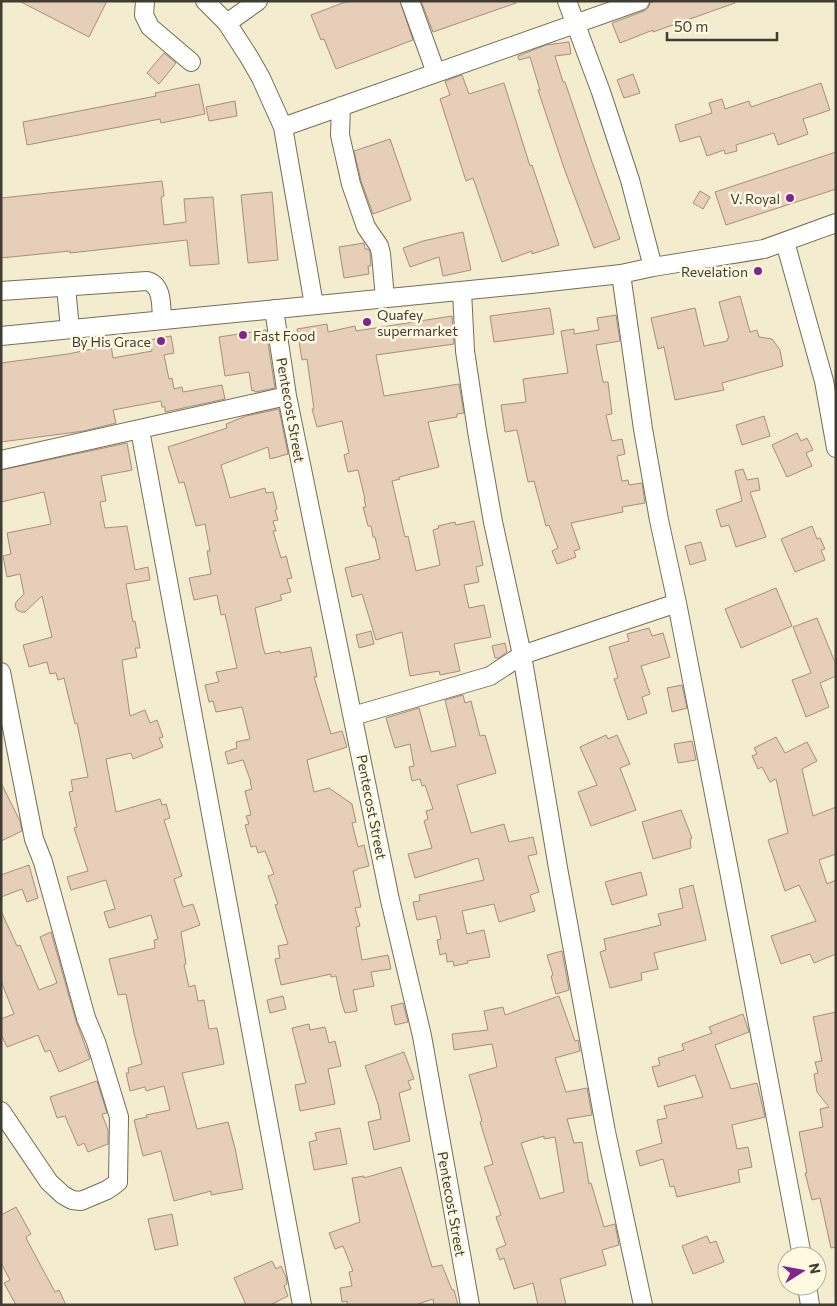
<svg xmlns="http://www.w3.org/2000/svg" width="837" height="1306" font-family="Commissioner,sans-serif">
<rect width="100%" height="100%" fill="#f3eccf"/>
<path fill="#e6ceb9" stroke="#a58f7b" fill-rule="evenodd" d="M19,1h88l-18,36z
M348,1h52l13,39 -77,29 -12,-30 -3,1 -10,-25z
M421,1h95v2l-83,29z
M655,1h79l1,2 -82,29v-2l-33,13 -8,-20 32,-12 4,-3 2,-5z
M569,42l2,12 -16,2 8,26h2l27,80 28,77 -26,9 -30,-80 -26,-78h2l-10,-33 -11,3 -1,-4 28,-11z
M164,53l12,10 -17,21 -12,-11z
M633,74l7,19 -16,5 -7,-18z
M462,75l7,19 35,-11 26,83 2,-1 27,80 -27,9v-3l-30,11 -29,-84 -7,3 -26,-82 10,-4 -5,-14z
M821,83l9,27 -27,9 5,15 -30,11 -4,-12 -38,12 1,6 -12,3 -1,-4 -17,6 -7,-20 -20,6 -5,-17 37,-12 -3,-10 13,-4 3,10 24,-8 2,6z
M199,84l6,30 -44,9 -1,-4 -133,26 -4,-23 133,-26 -1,-3z
M235,101l2,15 -28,5 -3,-14z
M390,139l21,61 -38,14 -12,-33 -7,-30z
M836,152v37l-110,36 -11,-33z
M162,181l2,15 -3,1 3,28 22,-3 -2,-23 29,-2 6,67 -29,2 -3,-26 -117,13v-2l-69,7v-60z
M700,191l10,6 -7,12 -10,-6z
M272,192l6,68 -30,3 -7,-68z
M463,232l8,38 -28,6 -4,-19 -29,10 -7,-19 20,-7z
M364,243l1,6h3l2,3 1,14h-3l1,8 -25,4 -5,-31z
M740,296l10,36 7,-2 2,7 13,2 8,11 3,16 -61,17 2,7 -49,10 -11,-53 -6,2 -7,-31 44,-10 9,38 23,-5v-2l2,-1 -10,-36z
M550,308l4,26 -60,8 -4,-26z
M616,315l4,26 -24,4 7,37h5l4,32 -6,1 6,26 10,-2 3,15 -8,2 5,25 6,-1 1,5 13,-2 3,20 -23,4 1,5 -52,11 9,26 -6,2 2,6 -19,7 -5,-13 6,-3 -9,-23 -3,1 -12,-45 -6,1 -11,-52 -12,2 -4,-27 25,-3 -3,-23 45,-6 -7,-42 13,-2v5l25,-4 -2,-12z
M452,316l2,28 -78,11 8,41 75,-12 5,29 -7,1v3l-29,5 11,45 -40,10 1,2 -8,2 13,56 3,-1 8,35 24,-6 -7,-35 6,-2 -1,-2 17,-4 1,3 18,-4 9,44 -7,2 3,15 -15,3 5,23 15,-3 7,32 -37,7 6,27 -20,4 -1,-4 -29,5 -8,-44 -26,8 -14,-46 -10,3 -7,-29 35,-9 -5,-22h-2l-2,-11h-3l-5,-19h3l-2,-8h1l-7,-29 -10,2 -4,-17 5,-2 -7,-32 -25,6 -5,-18h2l-7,-50 -5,1 -5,-31 30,-5 1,8 27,-6 1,5z
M266,330l9,58 -20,4 -1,-2 -2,1 -3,-19 -24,4 -6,-39z
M171,336l3,17 -10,2 5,24 3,-1 2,11 8,-2 1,5 39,-7 3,14 -60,13v-5h-3l-1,-6 -48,9 3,13 -32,8 -83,11v-79l67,-9 43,-9 2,13 39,-7 -2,-11z
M279,409l9,45 -18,5 -2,-12 -47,18 9,33 35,-10 1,5 7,-1 4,17 -2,1 3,10 -5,1 3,10h-3l8,27 5,-2 6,22 -5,1 4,13 -11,3 2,5 -27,8 8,39 2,7 15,-3v2l31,-6 6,30h-3l17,57 11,-3 5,16 -40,13 7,32 15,-4 23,16 4,18 -4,1 6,24 6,-2 5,21 -12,3v1l-4,1 8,36 -6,1 5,18 -4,1 6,33 26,-5 3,14 -20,3 3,14 -21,4 4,21 -12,2 -4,-13 -5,-24 -5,1v-3l-50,11 -6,-26 5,-1 -2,-12 10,-2 -13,-39 3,-1 -10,-28 6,-2 -9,-23 -7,2 -2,-7 -5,1 -6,-22 4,-1 -3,-8 5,-1 -6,-24 7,-2 -2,-7h1l-8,-22 -15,4 -3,-12 12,-4 -1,-6 14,-3 -8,-32 -26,5 -3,-11 -4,1 -4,-17 14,-3 -3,-10 21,-4 -12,-54 -4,1 -4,-20 -23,5 -5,-22 22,-4 -4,-23h3l-5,-27 -9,2 -12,-44 -5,1 -11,-36 59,-19 -1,-4 20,-8z
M764,416l6,20 -28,9 -6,-20z
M797,433l4,8 6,-3 6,12 -7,3 6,13 -25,11 -15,-32z
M127,443l5,27 -31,6 5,25 -6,1 5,26 22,-2 8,44 13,-3 2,13 -24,4 7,38 2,-1 5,27h-5l2,9 -15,3 8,56 15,-6 5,13 7,-3 6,17 -4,1 4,9 -30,12 -2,-6 -25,6 10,53 44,-13 2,6 4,-1 4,14 -6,2 18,56 -8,3 9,28 10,-3 7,21 -19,7 5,32 -2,1 5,22 6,-2 3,16 6,-1 5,29 8,-1 7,36 -42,9 15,56 31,-7 7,26 8,41 -32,6v-4l-37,10 -13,-50 -18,5 -9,-36 13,-3 -1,-2 24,-5 -6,-24 -18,5 -1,-4 -15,4 -4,-18h3l-1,-5 14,-4 -8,-31 -8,-39 -8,1 -9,-36 46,-11 -1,-8 4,-1 -7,-24 -42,13 -5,-16 11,-3 -9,-29 -35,10 -4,-13 21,-6 -14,-43 3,-1 -8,-35 4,-1 -2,-11 17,-3 -11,-54 -2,1 -11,-46 -6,2 -2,-7 -6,1 -3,-12 -18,5 -6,-22 29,-8 -10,-41 -17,16h-4l-4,-2 -2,-4 1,-4 8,-8 -4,-20 -13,3 -4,-21 8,-2 -4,-21 44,-9 -7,-32 -43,10v-32z
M743,469l4,11 11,-2 2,12 -10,2 16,45 -30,10 -7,-22 -8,2 -5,-17 26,-9 -7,-30z
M812,526l5,13 3,-1 5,11 -4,1 4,10 -30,12 -14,-33z
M701,542l5,18 -16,5 -5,-19z
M776,588l16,38 -51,22 -16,-39z
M817,618l19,47v11l-16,7 9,24 -23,10 -14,-37 19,-7 -18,-46z
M649,628l3,8 11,-3 7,24 -29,9 9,28 -8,3 5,16 -19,7 -14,-41 4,-1 -9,-31 20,-6 -2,-7z
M371,631l3,13 -15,4 -3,-13z
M505,643l2,9 -8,6h-4l-3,-12z
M682,685l5,23 -15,4 -5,-24z
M463,695l2,8 6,-2 9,35 5,-1 11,38 -39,12 14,48 33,-9 5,18 24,-5 4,17 -9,2 11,36 -9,3 5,16 -36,11 -5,-18 -32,7 5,23 17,-4 6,27 -23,4 1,2 -14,3 -1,-5 -6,1 -1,-9 -6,2 -3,-15 4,-1 -5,-23 -19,4 -4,-18 7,-1 -1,-6 65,-15 -6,-22 -63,20 -7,-24 24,-6 -8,-27 4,-2 -2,-8 7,-2 -8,-24 -3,1 -2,-7 -8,2 -3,-14 5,-1 -4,-22 -15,4 -9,-30 33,-10 12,44 25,-6 -11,-46z
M606,735l2,4 9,-4 13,29 -10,4 16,42 -45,16 -13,-34 19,-7 -17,-38z
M776,737l9,16 22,-11 10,19 -15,8 11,47 23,-9v47l-17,6 8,24 9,-4v74l-22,9 -4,-9 -29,10 -10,-28 45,-15 -17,-36 -14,6 -17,-51 20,-7 -12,-54 -6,3 -8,-15 -4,2 -6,-13 5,-2 -3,-6z
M692,741l4,19 -18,3 -4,-19z
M1,783l19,38 2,10 -21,10z
M681,810l11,28 -2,1 1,9 -38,11 -11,-37z
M29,865l9,33 -11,4 -5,-13 -21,8v-22z
M641,872l6,23 -35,10 -7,-23z
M693,885l13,55 -52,13 4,16 -17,4 1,7 -32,8 -10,-36 6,-2 -2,-11 57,-14 -3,-11 25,-6 -4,-19z
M1,911l16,35 3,-1 19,45 18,-7 -17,-46 11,-5 25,89 14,38 -31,13 -9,-22 -5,2 -7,-17 -31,12 -6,-13v-15l13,-5 -13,-33z
M562,951l7,39 -13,4 -5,-18 2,-1 -6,-20z
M283,996l3,13 -16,4 -3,-13z
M559,996l16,45 3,-1 2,11 -25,7 11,34 21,-4 5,27 -25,4 7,24 8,-1 7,42 2,-1 13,44 11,-3 4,21 -17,5 4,15 -46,14 6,26h-28l-5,-22 -19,6 -10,-31 -4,2 -4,-11 10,-4 -10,-28 5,-2 -17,-48 9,-3 -13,-42 2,-1 -13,-46 28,-8 -5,-23 -38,6 -2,-16 36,-4 -4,-19 19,-4 2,8zM544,1136v3l11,-2 9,55 -24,7 -19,-56z
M403,1003l5,19 -13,3 -4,-19z
M836,1012v235l-5,1 -11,-50 -8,2 -7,-27h2l-8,-41 24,-5 -3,-18 9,-2 -12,-15 -3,-18 4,-1 -3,-11 7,-1 -9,-44z
M743,1014l6,18 -34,13 16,44 26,-6 8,34 -33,8 5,24 11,-2 4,20 -14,3 2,12 -63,15 -3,-11 -4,1 -7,-28 -23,7 -4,-15 26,-8 -5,-23 10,-2 -3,-12 39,-9 -8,-22 -37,12 -6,-20 8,-2 -2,-7 26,-8 -2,-6 30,-11 -3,-6z
M309,1024l1,6 15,-3 4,16 6,-2 6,25 -13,3 7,35 -35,7 -5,-26 11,-2 -14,-55z
M404,1052l10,27 -6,2 3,8 -12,4 11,48 -36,9 -6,-28 13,-3 -3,-15 -13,-38z
M97,1081l10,32 -5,1 6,16v14l-20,8 -4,-9 -6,3 -13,-30 -8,2 -7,-21z
M340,1128l7,36 -33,6 -5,-28 8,-2 -2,-7z
M401,1167l31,100 10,-2 10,25h2l4,15h-24l-1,-6 -18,6h-68v-4l-5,1 -2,-14 12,-2 -3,-14 4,-1 -10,-25 -8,3 -6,-16 31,-11 -8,-44 12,-2v2z
M16,1207l15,27 -5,3 1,3 28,52 4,-2 7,15h-50l-12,-22 6,-3 -9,-17v-48z
M172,1214l6,31 -23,5 -7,-31z
M707,1236l3,7 6,-2 8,21 -31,12 -11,-28z
M272,1261l4,8 5,-3 5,11 1,7 -3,2 4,10 -18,9h-24l-12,-27z"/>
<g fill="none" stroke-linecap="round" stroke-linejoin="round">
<defs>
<path id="minor" d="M145,1l-1,14 6,12 41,35
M205,1l22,22 22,34 12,21 22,49 31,178
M410,1l26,72
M567,1l34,91 29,88 23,87
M227,23l31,-22
M341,106l-1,29 11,49 15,43 13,19 2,8 4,44
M283,127l357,-126
M785,242l39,139 12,67
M621,274l22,155 16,91 18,83 53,273 72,380
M66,287l4,42
M1,291l146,-10c16,4 14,25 15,39
M462,291l3,60 12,80 16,91 29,133 36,213 48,264 37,173
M274,309l13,87 103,504 32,136 48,269
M1,336l530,-52 90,-10 32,-7 111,-18 72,-26
M140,430l162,875
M1,460l286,-64
M1,672l33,167 9,23 43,156 10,24 23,75 -1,65 -5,4 -6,4 -26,11 -9,-1 -9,-5 -14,-13 -48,-71
M353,716l137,-40 32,-21 155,-52
M807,1286l3,19"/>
</defs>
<use href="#minor" stroke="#756e54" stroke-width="20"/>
<use href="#minor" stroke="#fff" stroke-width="18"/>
</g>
<g fill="#82238e" stroke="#fff9e2" stroke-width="2">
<circle cx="790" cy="198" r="5"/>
<circle cx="758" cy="271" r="5"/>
<circle cx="367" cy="322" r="5"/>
<circle cx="243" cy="335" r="5"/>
<circle cx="161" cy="341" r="5"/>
</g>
<g text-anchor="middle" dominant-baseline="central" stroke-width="5" stroke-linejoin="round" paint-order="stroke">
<g font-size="14" fill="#3f3d31" stroke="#fff9e2" text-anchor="end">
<text x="780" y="198">V. Royal</text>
<text x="748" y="271">Revelation</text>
<text x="377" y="314" text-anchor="start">Quafey<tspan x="377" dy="16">supermarket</tspan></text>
<text x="253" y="335" text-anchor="start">Fast Food</text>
<text x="151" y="341">By His Grace</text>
</g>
<g font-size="14" fill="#3f3d31" stroke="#fff9e2">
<text transform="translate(291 410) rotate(80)">Pentecost Street</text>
<text transform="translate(372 807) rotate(79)">Pentecost Street</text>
<text transform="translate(452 1204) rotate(80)">Pentecost Street</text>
</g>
</g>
<rect width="837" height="1306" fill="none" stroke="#3f3d31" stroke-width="5"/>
<g transform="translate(802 1271) rotate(79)"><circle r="24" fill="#fff9e2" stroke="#b2ae9b"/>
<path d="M0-4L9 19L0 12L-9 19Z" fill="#82238e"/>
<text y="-8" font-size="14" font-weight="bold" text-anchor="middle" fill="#3f3d31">N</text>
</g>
<path d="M667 32v8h110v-8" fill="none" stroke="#3f3d31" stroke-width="2.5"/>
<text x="674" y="32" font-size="15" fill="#3f3d31" stroke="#fff9e2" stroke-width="4" paint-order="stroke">50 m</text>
</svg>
